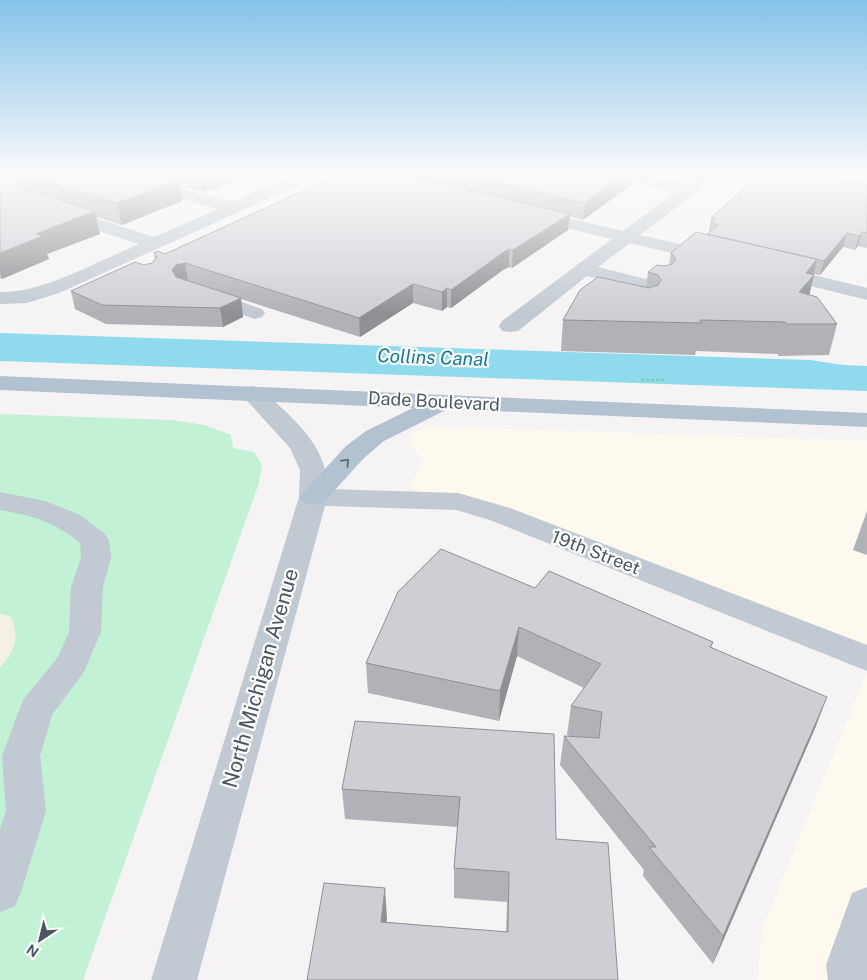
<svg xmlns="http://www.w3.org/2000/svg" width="867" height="980" font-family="'Public Sans',sans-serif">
<rect width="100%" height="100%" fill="#f5f3f3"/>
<path fill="#fdf9ef" d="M429,426l438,15v218l-366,-145 -92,-26 15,-28 -15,-15 4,-12z
M867,672v308h-110l6,-53z"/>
<path fill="#c3f1d5" d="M0,414l171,6 34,5 26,10 2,13 21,4 8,13 -3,18 -176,497h-83z"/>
<path fill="#f5f0e5" d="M0,614l10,2c11,17 4,38 -10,51z"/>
<path fill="#90daee" d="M0,333l810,27 33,5 24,1v25l-867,-30z"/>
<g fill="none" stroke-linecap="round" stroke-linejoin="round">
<path stroke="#7ad0a6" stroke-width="2.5" stroke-dasharray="3 2" stroke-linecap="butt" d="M641,380h23"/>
<path fill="#c1cad2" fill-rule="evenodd" d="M294,175h22l-2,3 -255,115 -32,10 -27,1v-12c41,2 100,-32 139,-48l-84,-27 -3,-4 3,-4h12l87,28 64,-28 -79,-22 -2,-3 2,-3 6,-2 87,23z
M613,175h31l41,9 12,-9h18l-20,18 -55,42 80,18 2,4 -2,4 -7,2 -83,-20 -32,24 68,17 3,4 -3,4 -7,2 -72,-18 -69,55 -8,1 -8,-1 -3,-5 3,-5 110,-82 -84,-20 -3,-4 3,-4 6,-1 89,21 52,-39 -60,-14z
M777,266l90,22v12l-97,-24 -3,-4 3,-4z
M207,290l55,19 3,4 -3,4 -7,2 -55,-19 -3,-4 3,-4z
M252,386l8,2c29,27 69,57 67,101l131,4 52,15 357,137v26l-377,-151 -34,-10 -131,-4 -128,474h-46l148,-483 1,-27 -10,-22 -50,-55 4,-5z
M0,492l45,9 35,14 24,18 5,7 2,18 -8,29 -2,45 -17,40 -32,43 -12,41 6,55 -25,81 -6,14 -15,6v-83l6,-18 -4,-55 21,-56 35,-43 11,-25 2,-45 10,-29 -1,-15c-27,-22 -46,-27 -80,-33z
M867,887v93h-39l-2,-15 26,-72z"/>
<path fill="#b3c2d1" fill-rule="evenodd" d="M0,376l867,37v14l-419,-18 -64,32 -20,17 -41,45 -10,2 -10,-2 -4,-6 47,-51 20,-15 47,-23 -413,-18z"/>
</g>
<path fill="#b0b2b7" d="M0,175h248l-35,15 -3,-1 -8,3 -22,-6 2,15 -60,24 -26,-8 4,17 -53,20 2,5 -47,20 -2,-1z
M338,175h295l-1,9 -49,36 -14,-4 -1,14 -56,38 -3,-1 -6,3 -52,38 -4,-1 -5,4 -29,-8 -53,34 -119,-38 2,18 -20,10 -117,-3 -31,-15 -4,-18 73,-26 8,-2 3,-4 -1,-6 11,1z
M835,176l-1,3 33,6v63l-9,-2 -3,4 -12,-3 -23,28 -6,-1 -1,1h1l-5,20 28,29 -8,31 -51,1v-2l-82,-3 -1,4 -134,-4 2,-31 83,-33 2,-15 21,-7 2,-12 38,-20v-2l2,-13z
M867,511v44l-14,-5z
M535,588l178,54 -2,6 105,78 -103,238 -70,-88 1,-6 -84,-105 4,-29h6l-3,-1 4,-29 13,-18 -67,-32 -18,65 -131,-28 -2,-30z
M355,721l201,118 62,141h-311l80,-62 -1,4 120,10 1,-30 -53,-4v-30l4,-41 -113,-8 -3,-30z"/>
<path fill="#909195" d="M200,175h8l2,14 -8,3z
M211,175h37l-35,15z
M624,175h9l-1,9 -49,36 2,-17z
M20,177l5,21 -4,5 -5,-21z
M179,180l3,21 -60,24 -5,-22z
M95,211l5,23 -53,20 2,5 -47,20 -2,-8v-18l36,-19z
M570,214l-2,16 -56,38 1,-18z
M862,232l-4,14 -3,4 4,-14z
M847,233l-4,14 -23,28 4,-14z
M509,249v18l-6,3 -52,38v-18l53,-38z
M817,259l-4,18 1,-2 -7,30 -8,-13 7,-19z
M185,263l3,18 -9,2 -7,-13 4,-5z
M413,284v19l-53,34 -1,-19z
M447,288v19l-5,4v-19z
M241,298l2,19 -20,10 -3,-19z
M519,627l-2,29 -18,65 1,-30z
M827,697l-11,29 -103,238 10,-28z
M385,888l2,30 -5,34 -1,-30z"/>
<path fill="#cdcfd5" stroke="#909195" d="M0,175h161l18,5 -62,23 -85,-26h-12l-4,5 3,6 76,23 -59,23 7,2 -43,17z
M338,175h66l166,39 -57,36 -4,-1 -5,3 -53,38 -4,-2 -5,4 -29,-8 -54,34 -174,-55 -9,2 -4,5 4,7 65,21 -21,10 -118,-3 -31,-14 64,-29 9,3 8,-2 5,-6 -3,-4 4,-2 7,3z
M465,175h159l-39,28z
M759,175h71l5,1 -2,3 34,6 -2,2h2v46l-5,-1 -3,4 -12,-3 -23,28 -117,-27 12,-9 -8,-2 5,-4 -5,-1z
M696,232l121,27 -11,14 8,2 -15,17 18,5 20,27h-51l-1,-2 -85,-2 1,3 -138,-3 17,-30 18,-13 51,11 9,-3 3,-5 -3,-5 -10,-3 9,-7 7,1 8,-2 4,-5 -5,-6z
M441,549l94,39 14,-17 164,71 -3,5 117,50 -104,239 -74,-89h7l-92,-111 35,2 3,-26 -31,-6 30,-42 -82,-37 -19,64 -134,-28 32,-71z
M355,721l199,13 2,105 52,4 10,137h-311l17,-97 61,5 -4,34 127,10 1,-60 -55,-4 6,-71 -118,-8z"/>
<defs><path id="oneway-chevron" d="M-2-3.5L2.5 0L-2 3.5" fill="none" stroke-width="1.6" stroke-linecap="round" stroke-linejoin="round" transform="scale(1.25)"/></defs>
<use stroke="#64717d" href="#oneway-chevron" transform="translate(346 462) rotate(-47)"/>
<linearGradient id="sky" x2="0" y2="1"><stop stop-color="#85c3ea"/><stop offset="0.56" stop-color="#fafafa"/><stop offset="1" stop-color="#fafafa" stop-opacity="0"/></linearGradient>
<rect width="867" height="313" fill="url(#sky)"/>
<g text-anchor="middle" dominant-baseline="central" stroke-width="4.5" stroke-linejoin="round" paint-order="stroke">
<g font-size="18" fill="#4a5661" stroke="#fff">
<text transform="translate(434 401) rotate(3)">Dade Boulevard</text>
<text transform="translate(596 552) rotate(21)">19th Street</text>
</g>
<g font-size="19" font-style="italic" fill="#0c7c9b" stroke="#fff">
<text transform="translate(433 357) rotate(2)">Collins Canal</text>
</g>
<g font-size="21" fill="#4a5661" stroke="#fff">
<text transform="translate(260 678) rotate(-74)">North Michigan Avenue</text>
</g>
</g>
<g transform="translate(40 940) rotate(215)" stroke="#ffffff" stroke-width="4" paint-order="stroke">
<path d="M0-4L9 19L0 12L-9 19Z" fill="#4a5661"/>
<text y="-8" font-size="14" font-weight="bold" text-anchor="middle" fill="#4a5661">N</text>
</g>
</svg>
